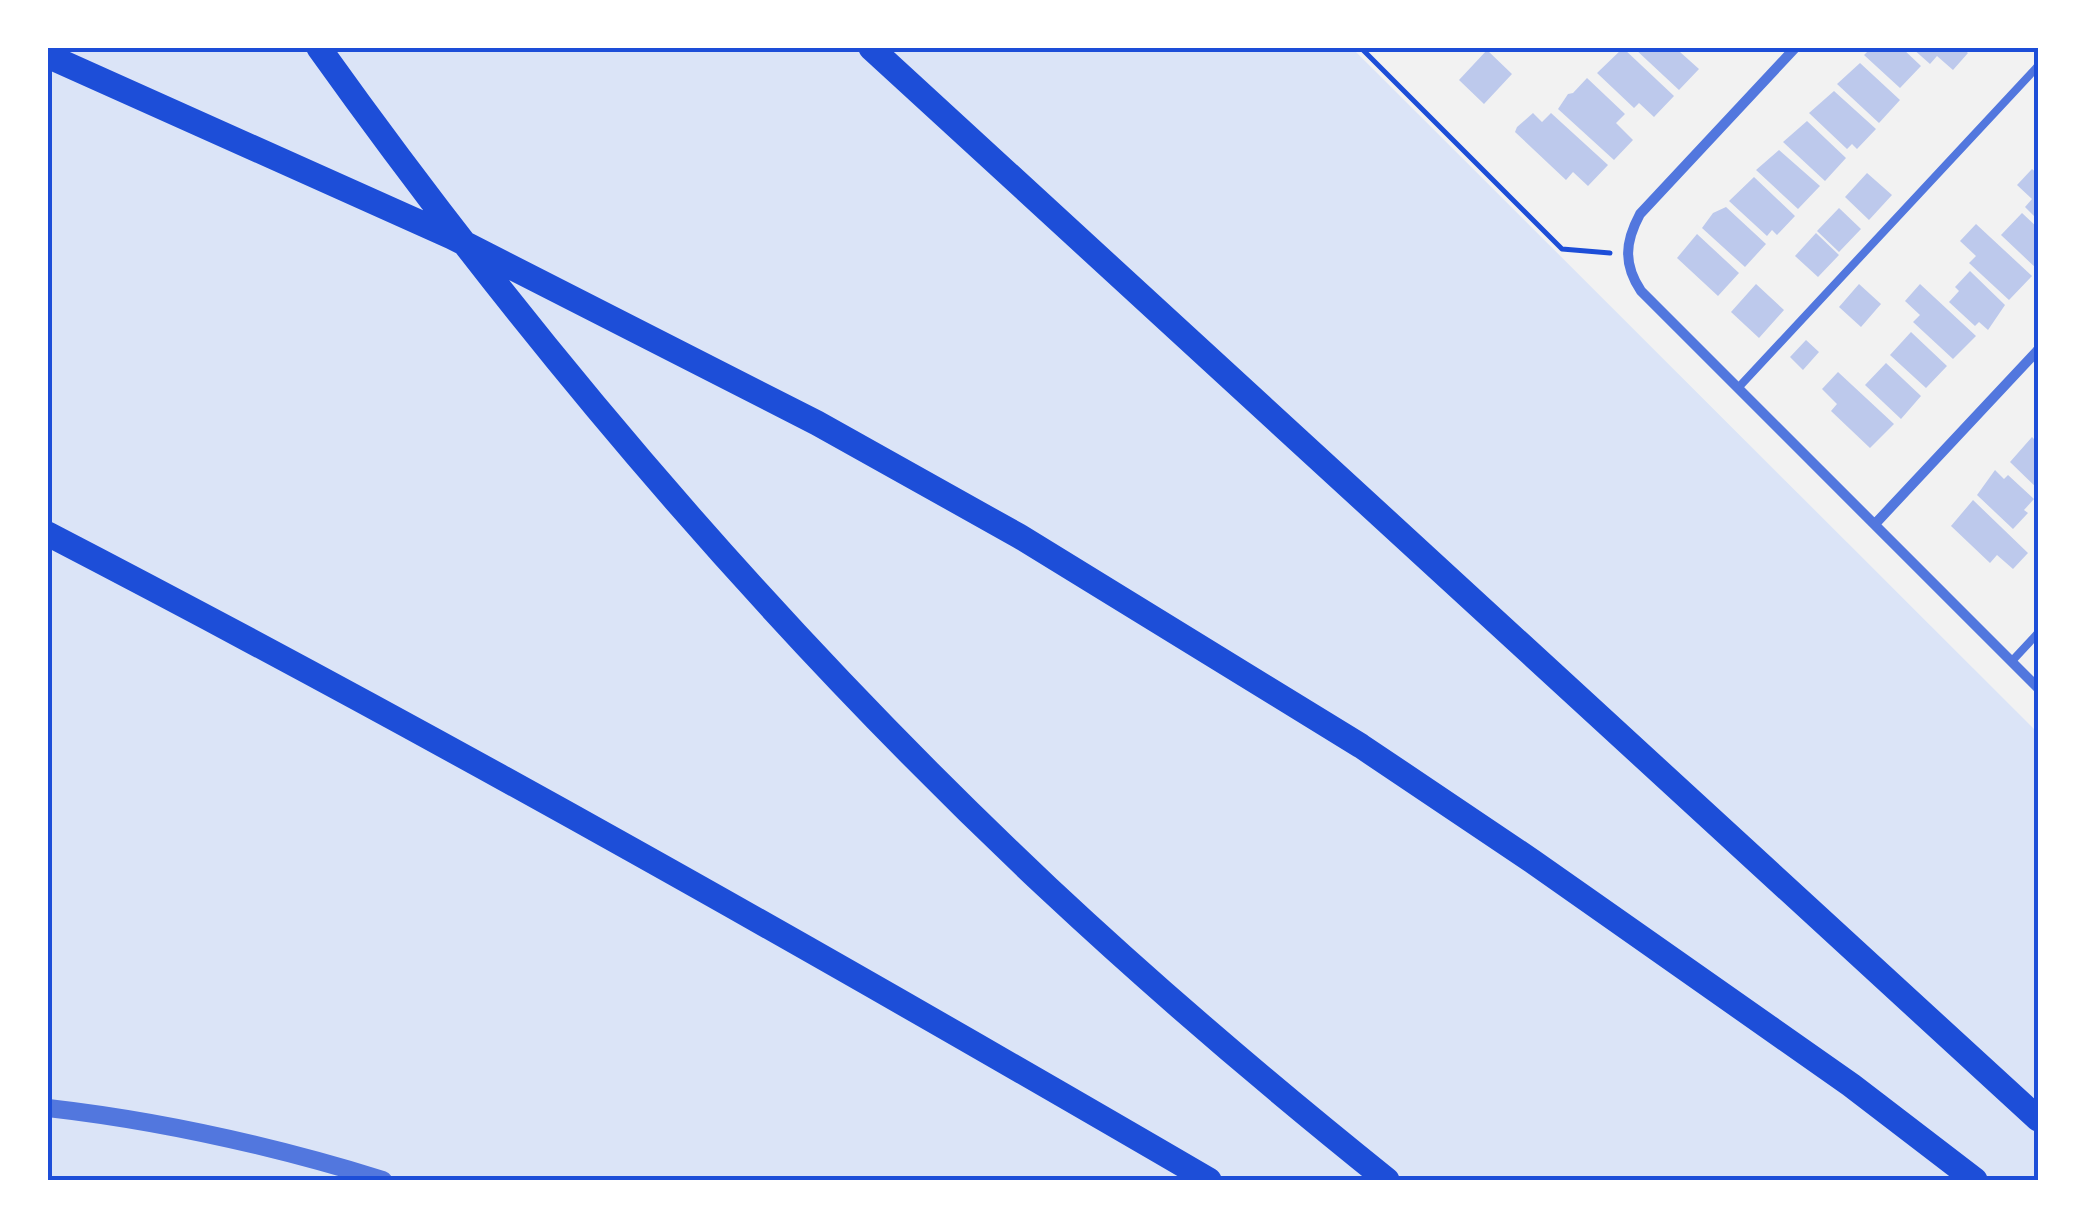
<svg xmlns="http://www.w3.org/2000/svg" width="2086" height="1228" font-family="'Times New Roman',serif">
<rect width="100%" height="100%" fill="#f2f2f2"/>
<path fill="#dbe4f7" d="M48,48h1304l686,685v447h-1990z"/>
<path fill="#bdc9ec" d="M1623,48l51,48 -20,21 -15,-14 -5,5 -37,-35z
M1634,48h50l-4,4 19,17 -20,21z
M1871,48h31l19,18 -21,22 -36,-33z
M1912,48h50l6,5 -15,17 -16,-14 -7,8z
M1487,50l25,24 -28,30 -25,-24z
M1860,63l40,37 -21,23 -42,-39z
M1587,78l38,36 -9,9 17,17 -19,20 -56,-51 10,-15 5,-1z
M1834,91l42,38 -19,20 -5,-5 -5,5 -38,-36z
M1533,113l9,9 9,-9 57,52 -20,21 -15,-14 -7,8 -51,-48 2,-5z
M1807,121l39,37 -21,23 -42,-39z
M1779,150l41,36 -22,23 -42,-39z
M2032,169l6,5v46l-13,-13 7,-8 -15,-14z
M1867,173l25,22 -23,25 -24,-23z
M1754,177l41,39 -18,19 -5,-5 -5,6 -38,-35z
M1726,207l40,37 -21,23 -43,-39 11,-15z
M1839,208l22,21 -22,23 -22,-21z
M2022,213l16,15 -1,41 -36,-34z
M1976,224l56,52 -23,24 -40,-37 7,-7 -16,-15z
M1816,233l23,22 -21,22 -23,-21z
M1697,234l42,39 -21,23 -41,-38z
M1970,271l35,34 -17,25 -9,-8 -4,4 -26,-24 10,-11 -4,-4z
M1756,284l28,26 -25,28 -28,-26z
M1859,284l22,20 -20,23 -22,-20z
M1920,284l56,52 -23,23 -40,-37 7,-7 -15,-14z
M1911,332l36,34 -21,22 -36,-33z
M1806,340l13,12 -16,18 -13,-13z
M1886,363l35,33 -20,23 -36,-34z
M1838,372l56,52 -24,24 -39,-37 6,-7 -15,-15z
M2032,437l6,6v46l-28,-27z
M1995,470l9,9 4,-4 26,24 -10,11 4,3 -15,16 -36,-34z
M1973,500l55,53 -15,16 -16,-14 -7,8 -39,-37z"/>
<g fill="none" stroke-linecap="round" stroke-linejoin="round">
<path stroke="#1d4ed8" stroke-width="5" d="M1361,48l201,201 48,4"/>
<path stroke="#5277de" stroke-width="8" d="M1738,388l300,-322
M2012,661l26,-28"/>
<path stroke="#5277de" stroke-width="10" d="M1795,48l-155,166c-15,28 -17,50 1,77l397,397
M1875,524l163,-174"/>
<path stroke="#5277de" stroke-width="18" d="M48,1108c114,13 225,38 335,72"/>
<path stroke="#1d4ed8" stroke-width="25" d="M319,48c215,301 459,586 729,840 109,102 223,199 339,292
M871,48l1167,1071
M48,56l404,181 365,186 202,113 342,210 171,115 319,224 124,95
M48,534c393,204 778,423 1161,646"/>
</g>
<rect width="2086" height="1228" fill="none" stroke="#ffffff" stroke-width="100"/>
<rect x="50" y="50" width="1986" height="1128" fill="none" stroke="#1d4ed8" stroke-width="4"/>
</svg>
